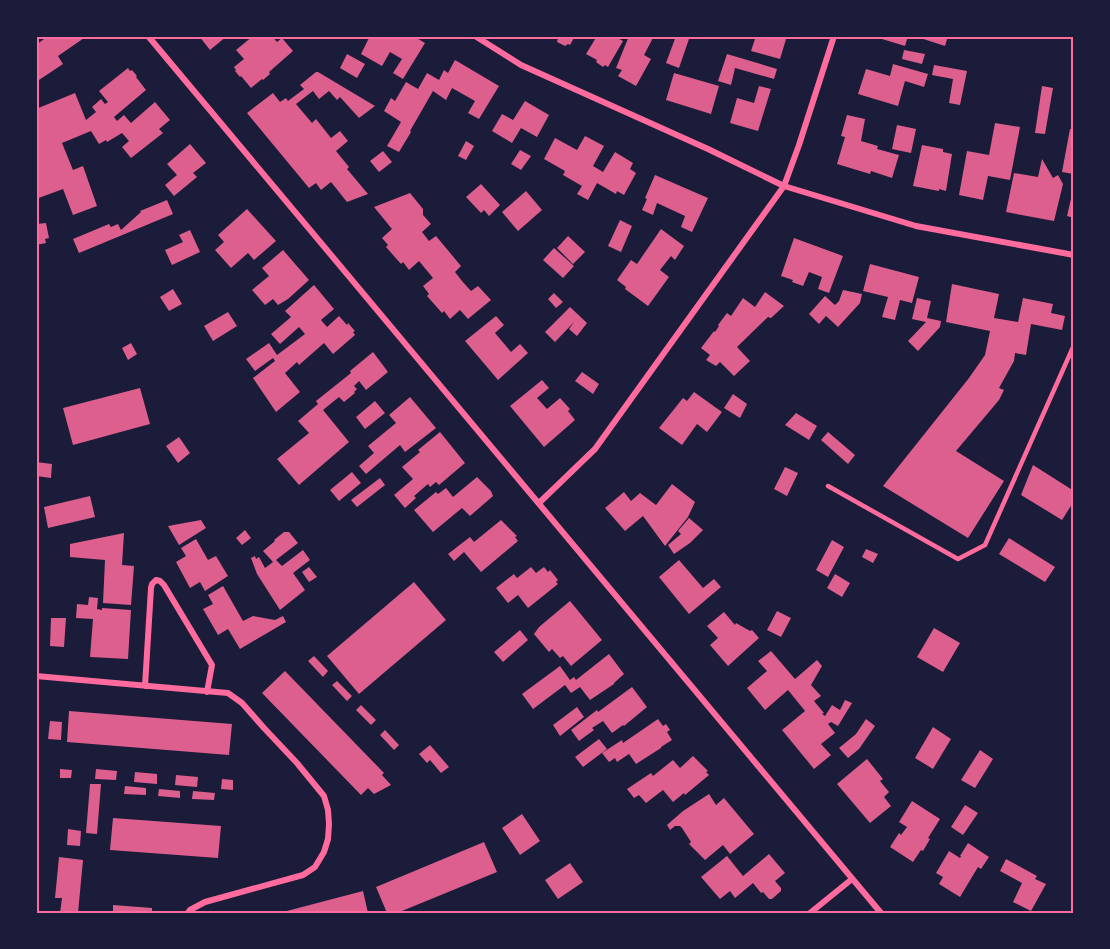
<svg xmlns="http://www.w3.org/2000/svg" width="1110" height="949" font-family="Jost,sans-serif">
<rect width="100%" height="100%" fill="#1b1b3a"/>
<path fill="#dd5f8e" d="M48,36h39l-29,20 5,8 -27,18v-37z
M199,36h28l-17,14z
M253,36h19l5,6 5,-4 11,13 -24,21 1,2 -7,6 -1,-1 -11,9 -10,-12 -1,1 -5,-6 1,-1 -2,-3 10,-8 -8,-9z
M370,36h46l-1,1 10,6 -22,36 -10,-6 9,-14 -12,-7 -8,14 -21,-12z
M554,36h21l-5,9 -2,-1 -3,2 -8,-4 1,-4z
M597,36h17l9,5 -15,26 -3,-2 -2,2 -7,-5 1,-2 -11,-6z
M629,36h25l-10,19 7,4 -15,27 -18,-10 4,-6 -6,-2z
M676,36h14l-11,32 -13,-5z
M756,36h31l-7,23 -29,-8z
M872,36h36l-3,10z
M914,36h34l-3,10z
M904,50l21,4 -3,10 -20,-5z
M347,54l18,10 -8,14 -17,-10z
M727,54l50,15 -3,10 -39,-11 -4,17 -13,-4z
M455,60l44,26 -20,33 -11,-6 7,-12 -23,-13 -6,12 -13,-9 -23,40 1,1 -12,20 -12,-6 14,-24 -17,-11 7,-13 4,3 11,-19 12,7 9,-16 12,7 5,-10 4,3z
M893,64l35,10 -4,13 -19,-6 -7,25 -40,-12 8,-25 24,7z
M934,65l33,6 -7,34 -11,-2 4,-24 -21,-4z
M128,68l2,3 2,-1 5,6 -1,1 10,13 -32,27 3,4 7,-6 7,8 24,-21 15,18 -11,9 4,4 -32,25 -9,-11 7,-6 -7,-8 -15,9 -1,-2 -7,4 -8,-13 -29,12 11,27 10,-4 14,40 -24,9 -10,-26 -27,10v-90l39,-16 11,27 10,-8 -4,-5 9,-8 4,5 3,-2 -9,-11z
M316,72h2l57,34 -16,12 -19,-21 -3,3 -8,-9 -10,8 -6,-8 -17,13 16,19 4,-4 15,19 9,-7 8,10 -12,10 13,16 -2,2 21,25 -21,8 -16,-20 -10,8 -5,-7 -7,5 -62,-75 26,-20 7,9 6,-4 2,3 16,-12 -4,-4z
M674,73l45,13 -8,28 -45,-14z
M759,86l12,3 -13,42 -28,-8 7,-25 17,5z
M1042,86l11,2 -8,46 -10,-1z
M525,101l24,14 -12,22 -16,-9 -9,15 -20,-12 10,-17 11,6z
M847,115l18,4 -4,22 17,5 -1,3 22,6 -7,23 -21,-7 -1,3 -33,-10 8,-27 -4,-1z
M995,123l25,4 -10,53 -22,-4 -5,24 -24,-5 8,-44 22,4z
M897,125l19,4 -5,24 -19,-4z
M1070,129h4v45l-12,-2z
M585,136l19,10 -11,20 10,6 12,-20 18,11 -3,6 6,4 -12,22 -7,-4 -1,3 -19,-11 -9,17 -11,-6 5,-8 -19,-11 2,-4 -21,-12 11,-21 22,12z
M466,141l8,5 -8,14 -8,-4z
M190,144l16,19 -13,10 4,4 -23,19 -9,-11 12,-10 -10,-11z
M922,145l21,4v3l9,2 -6,37 -7,-2v2l-26,-5z
M520,150l11,6 -10,14 -10,-6z
M383,151l9,11 -13,10 -9,-11z
M1042,159l11,19 5,-3 5,9 -9,37 -48,-9 8,-39 24,4z
M655,175l53,23 -16,34 -11,-5 4,-11 -28,-13 -4,12 -11,-5 5,-11 -2,-1z
M481,184l19,21 -11,11 -5,-6 -3,3 -15,-16z
M1073,190h1v28l-7,-2z
M526,191l16,19 -24,21 -16,-19z
M410,193l13,16v6l8,9 -9,8 7,9 7,-5 25,30 -6,6 7,9 9,10 7,-5 13,14 -23,19 -8,-9 -10,9 -6,-8 -2,2 -15,-17 2,-2 -6,-8 10,-8 -14,-17 -10,9 -6,-8 -2,2 -15,-17 2,-2 -6,-7 10,-9 -18,-22z
M167,200l6,14 -94,39 -6,-14 36,-15 2,3 7,-3 3,6 20,-18 -1,-1z
M247,209l29,32 -22,19 -6,-7 -17,15 -16,-18 9,-8 -6,-7z
M620,220l12,6 -11,26 -13,-6z
M46,223l3,15 -4,1 1,4 -10,2v-21z
M661,229l23,17 -9,14 -4,-4 -11,14 9,7 -21,29 -23,-17 1,-2 -9,-7 14,-20 6,4z
M190,230l10,22 -28,13 -7,-15 18,-8 -4,-7z
M568,236l17,16 -12,12 -16,-16z
M794,238l49,18 -14,37 -11,-4 4,-12 -13,-5 -6,14 -11,-4 1,-2 -12,-4z
M554,248l20,18 -11,12 -20,-18z
M283,250l26,30 -21,19 -10,6 -5,-6 -8,6 -13,-15 17,-14 -7,-8z
M870,264l49,13 -7,26 -12,-3 -5,20 -13,-3 6,-20 -25,-6z
M952,284l47,10 -5,24 24,4 5,-24 30,6 -2,9 14,3 -3,14 -31,-6 -5,31 -11,-2 -1,8 -15,27 5,2 -5,10 -43,51 48,30 -36,57 -85,-52 86,-108 16,-23 5,-24 -44,-9z
M314,285l20,24 -13,11 6,7 12,-11 8,9 1,-2 7,8 -2,1 2,3 -22,19 -9,-11 -25,22 -2,-3 -12,11 15,19 -24,20 -23,-34 22,-17 -2,-3 -18,13 -9,-12 23,-16 8,12 28,-21 -6,-7 -19,17 -9,-10 20,-17 -6,-6z
M173,289l9,15 -13,7 -9,-14z
M843,290l19,4 -2,9 -22,24 -12,-11 -7,8 -10,-10 16,-18 10,9 4,-4z
M765,292l19,14 -13,12 -3,-1 -31,30 13,14 -16,15 -14,-14 -4,4 -10,-6 4,-5 -9,-7 13,-17 1,1 4,-6 -1,-1 9,-12 4,3 12,-18 12,9z
M554,293l9,9 -7,6 -8,-9z
M917,298l14,3 -4,17 14,3 -1,6 -22,24 -10,-10 18,-19 -14,-3z
M570,307l17,16 -10,13 -8,-7 5,-7 -19,20 -10,-10z
M228,312l9,14 -24,15 -9,-15z
M496,316l8,9 -9,8 16,19 9,-8 8,9 -30,27 -33,-39z
M131,343l6,11 -9,6 -6,-12z
M373,352l15,20 -22,18 -7,-9 -5,5 3,3 -3,3 1,1 -11,9 -5,-5 -16,13 26,32 -50,43 -22,-26 32,-26 -11,-12 20,-17 -2,-3 35,-28 -1,-2z
M582,372l17,12 -6,10 -18,-13z
M542,380l7,8 -12,10 10,11 13,-11 10,11 -2,2 7,9 -31,27 -34,-41z
M140,388l10,36 -77,21 -10,-37z
M694,392l28,20 -15,20 -10,-8 -15,21 -23,-17 24,-30 4,3z
M733,394l14,10 -7,14 -16,-10z
M410,397l26,31 -31,24 -5,-7 -34,29 -7,-8 15,-13 -6,-7 28,-23 -7,-8z
M375,401l10,12 -20,16 -9,-12z
M796,413l21,13 -8,14 -24,-15z
M440,432l25,31 -26,22 -3,-3 -6,5 -2,-3 -14,12 2,2 -11,10 -11,-13 19,-16 -11,-12 18,-15 -2,-2z
M828,432l27,23 -7,9 -27,-24z
M179,437l11,16 -12,10 -12,-17z
M36,462l16,2 -1,14 -15,-2z
M1033,465l41,26v10l-12,19 -41,-25z
M785,467l13,6 -11,23 -13,-7z
M352,472l9,11 -22,18 -9,-11z
M477,477l14,14 2,5 -23,20 -8,-8 -29,24 -19,-22 22,-18 2,2 8,-6 7,9z
M380,478l5,7 -28,22 -6,-7z
M672,484l23,18 -7,15 -23,29 -22,-30 -18,15 -20,-23 19,-16 7,9 9,-8 16,12z
M90,496l5,21 -47,11 -4,-21z
M689,518l14,12 -13,13 -16,11 -6,-9 13,-11 -3,-3z
M201,520l5,8 -27,17 -11,-19z
M501,520l16,16 -2,1 3,4 -37,31 -17,-20 -10,9 -6,-7 22,-17 4,5z
M245,530l6,8 -9,7 -6,-7z
M284,532h5l9,11 -22,17 6,6 21,-16 7,10 -17,13 12,17 -25,20 -23,-36 -6,-16 4,-2 1,3 3,-2 6,11 8,-6 -10,-11 12,-10 -1,-1z
M124,533l-2,32 12,1 -3,39 -28,-2 2,-43 -35,-3v-13z
M1009,538l46,29 -10,15 -46,-28z
M196,539l12,21 8,-4 12,20 -23,15 -5,-9 -10,6 -14,-26 10,-6 -5,-8z
M832,540l12,7 -16,30 -12,-7z
M866,549l12,5 -5,9 -11,-6z
M679,560l24,28 11,-9 7,8 -32,27 -30,-37z
M309,567l8,10 -8,5 -7,-10z
M531,567l5,6 8,-6 4,5 2,-2 8,10 -2,2 2,2 -30,24 -10,-13 -10,8 -12,-15 18,-14 3,4z
M835,574l15,9 -8,14 -15,-9z
M414,582l32,38 -87,74 -32,-38z
M223,586l20,35 10,-5 22,4 8,-4 3,6 -46,27 -12,-20 -10,6 -15,-26 10,-5 -5,-9z
M89,597l9,1 -1,11 5,1v-2l29,2 -3,49 -38,-2 3,-38 -17,-1 1,-14 11,1z
M570,601l32,39 -31,26 -8,-10 -3,2 -8,-9 -3,3 -15,-18 5,-7z
M777,611l14,7 -10,19 -14,-7z
M724,612l11,13 1,-2 14,8 2,-1 7,8 -31,28 -18,-21 8,-7 -11,-12z
M51,618h15l-2,29 -14,-1z
M934,628l26,15 -17,29 -26,-15z
M520,630l8,10 -25,22 -9,-10z
M771,651l24,28 22,-19 5,6 -11,19 10,11 -7,5 10,12 -2,1 3,2 7,-11 8,5 5,-10 7,3 -14,23 -7,-4 -3,2 7,9 -14,11 10,11 -17,14 -32,-39 23,-19 -17,-21 -23,20 -18,-22 20,-17 -9,-10z
M609,654l15,20 -10,9v1l-24,16 -10,-13 -9,6 -6,-8 -32,24 -11,-15 38,-28 10,14 4,-3 2,3z
M314,656l14,15 -5,6 -15,-16z
M285,671l99,102 -2,2 9,10 -17,9 -6,-6 -7,7 -99,-102z
M337,681l15,15 -5,5 -15,-16z
M632,687l15,20 -23,19 -1,-1 -11,8 -9,-12 -11,7 2,2 -15,11 -8,-11 26,-20 1,2z
M361,705l15,15 -5,5 -15,-15z
M577,707l7,10 -24,19 -7,-11z
M69,711l163,13 -3,31 -162,-13z
M658,719l5,7 3,-2 4,6 -3,2 5,8 -11,7v1l-25,16 -7,-10 -12,8 -2,-4 -6,4 -7,-9 20,-13 1,3z
M866,719l9,7 -16,23 -11,9 -9,-10 17,-14z
M50,721l12,1 -1,18 -13,-1z
M933,727l18,12 -18,30 -18,-11z
M385,730l14,15 -5,5 -14,-15z
M599,739l8,10 -24,18 -8,-10z
M430,745l19,22 -8,6 -11,-13 -3,3 -8,-9z
M980,750l13,9 -18,29 -14,-8z
M693,756l15,15 -2,1 3,3 -24,20 -1,-2 -11,9 -10,-12 -17,13 -7,-8 -5,3 -7,-9 24,-16 2,3 20,-16 7,8z
M867,759l16,20 -3,2 9,11 -5,5 7,9 -21,17 -33,-39z
M60,769l12,1 -1,8h-11z
M96,769l21,2 -1,9 -21,-1z
M135,772l22,2v10l-23,-2z
M176,775l22,2 -1,10 -22,-2z
M222,779l11,1v10l-12,-1z
M90,784h11l-4,50 -11,-1z
M125,786l21,2v7l-22,-1z
M159,789l21,2v7l-22,-2z
M193,791l22,2 -1,7 -22,-1z
M709,794l7,11 8,-7 30,36 -24,20 -7,-9 -18,15 -16,-16 2,-2 -9,-14 -2,-2h-5l-5,4 -3,-5 16,-14z
M912,801l28,18 -12,19 2,1 -7,12 -2,-1 -8,12 -23,-15 9,-14 2,2 6,-8 -8,-5z
M965,805l13,8 -15,22 -12,-8z
M522,814l18,27 -20,14 -18,-27z
M113,818l108,8 -3,32 -108,-8z
M68,829l13,2 -1,15 -13,-1z
M484,842l13,30 -100,41h-10l-11,-26z
M968,843l21,14 -8,12 -3,-2 -18,30 -21,-13 4,-7 -7,-4 13,-22 11,7 1,-2h-1z
M769,854l16,19 -10,8 6,7v3l-9,8h-3l-6,-7 -2,1 -8,-10 -18,15 -5,-7 -10,8 -19,-22 26,-21 16,20z
M59,857l24,3 -5,53h-18l2,-15h-7z
M1006,859l31,17 -2,3 11,5 -15,27 -18,-9 9,-19 -22,-12z
M570,863l13,19 -25,17 -13,-19z
M363,891l5,22h-85v-1z
M113,905l39,3v5h-39z"/>
<g fill="none" stroke-linecap="round" stroke-linejoin="round">
<path stroke="#ff6b9d" stroke-width="4.5" d="M828,486l130,73 27,-14 89,-200"/>
<path stroke="#ff6b9d" stroke-width="6" d="M148,36l733,877
M475,36l46,29 187,84 76,37 132,40 158,29
M539,503l56,-54 189,-263 15,-41 35,-109
M36,676l192,17 14,10 22,25 33,35 27,33 4,14 1,14 -1,15 -4,13 -9,15 -12,8 -98,27 -15,8 -2,3
M145,686l6,-98 1,-4 4,-4 4,1 4,4 48,80 -5,27
M810,913l42,-34"/>
</g>
<rect width="1110" height="949" fill="none" stroke="#1b1b3a" stroke-width="75"/>
<rect x="38" y="38" width="1034" height="874" fill="none" stroke="#ff6b9d" stroke-width="2"/>
</svg>
